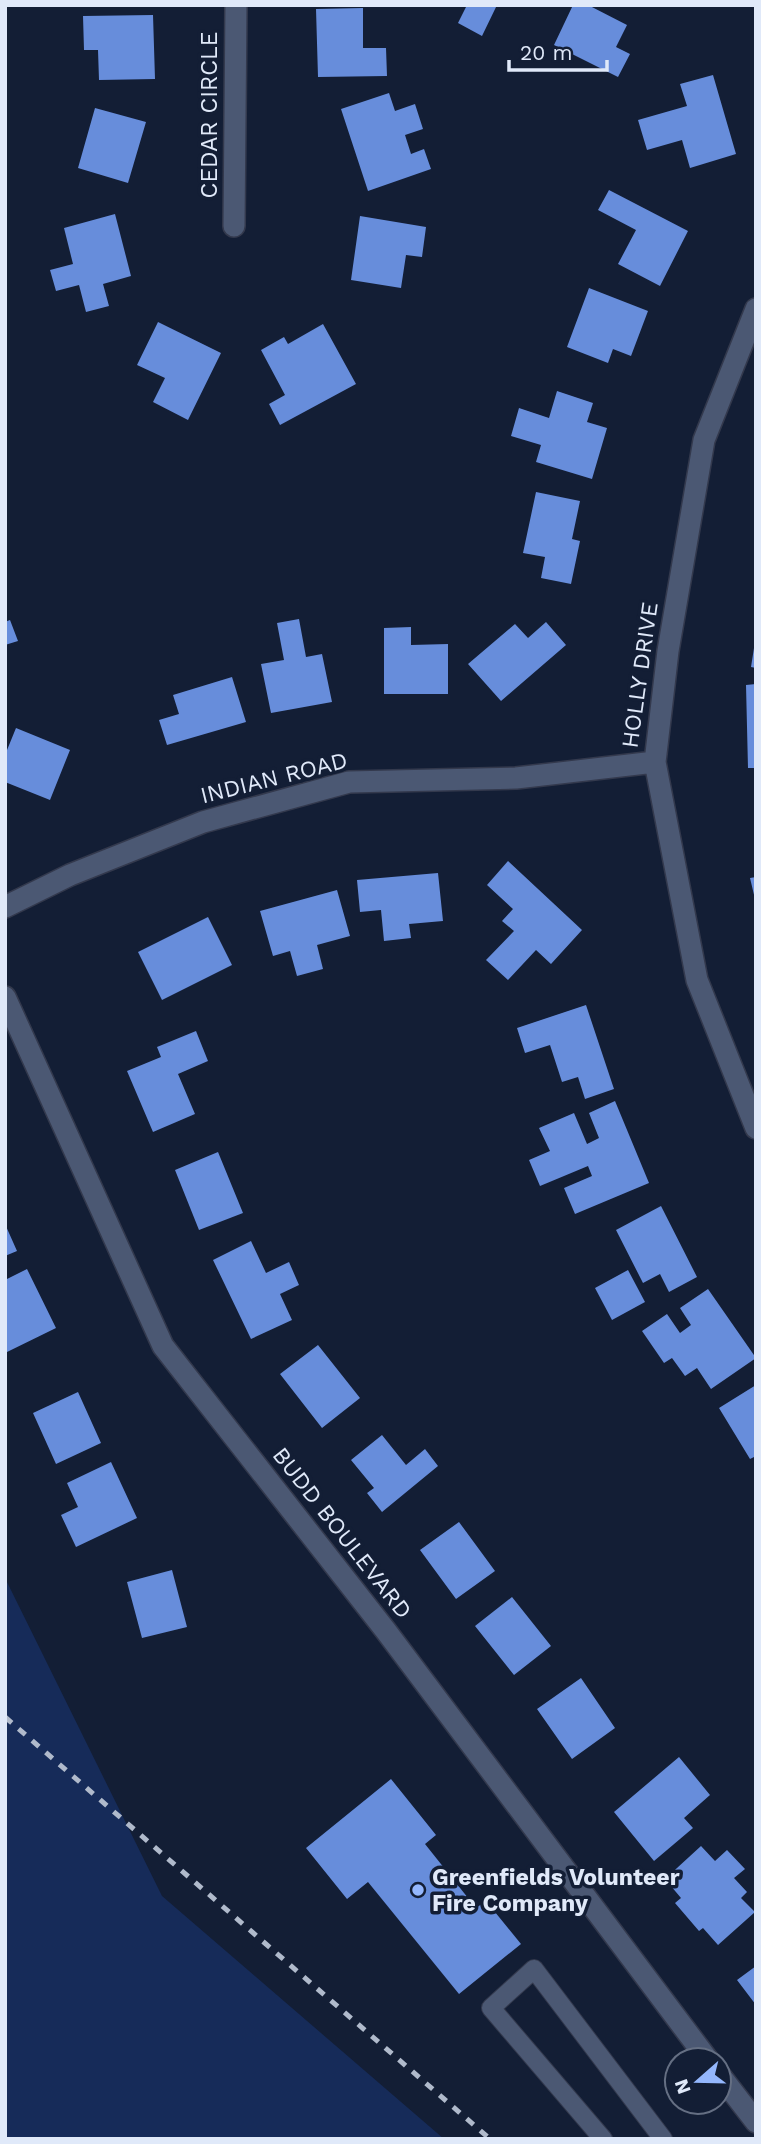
<svg xmlns="http://www.w3.org/2000/svg" width="761" height="2144" font-family="'Work Sans',sans-serif">
<rect width="100%" height="100%" fill="#131e35"/>
<path fill="#162b59" d="M5,1578l157,318 282,243h-439z"/>
<path fill="#678ddb" d="M467,5h30l-15,31 -24,-13z
M573,5h15l39,20 -11,22 14,7 -12,23 -64,-32z
M363,8v40h23l1,28 -69,1 -2,-68z
M153,15l2,64 -56,1 -1,-30h-14l-1,-34z
M713,75l23,79 -46,14 -8,-28 -35,10 -9,-30 49,-14 -7,-22z
M389,93l6,18 20,-7 8,25 -18,6 6,19 13,-5 7,20 -63,22 -27,-82z
M95,108l51,14 -18,61 -50,-15z
M609,190l79,41 -28,55 -42,-22 18,-34 -38,-20z
M115,214l16,62 -28,8 6,22 -23,6 -7,-27 -23,6 -6,-21 23,-6 -9,-36z
M360,216l66,11 -4,30 -16,-2 -5,33 -50,-8z
M589,288l59,23 -17,45 -18,-7 -5,14 -41,-16z
M158,322l63,31 -33,67 -35,-18 12,-24 -28,-13z
M323,324l33,60 -76,41 -11,-21 16,-9 -24,-45 23,-13 4,7z
M557,391l36,12 -6,19 20,6 -15,51 -56,-17 5,-17 -30,-9 8,-28 30,10z
M536,492l44,9 -8,38 8,2 -9,43 -30,-6 4,-21 -22,-4z
M299,619l7,38 16,-3 10,48 -61,11 -10,-49 23,-4 -7,-37z
M10,620l8,21 -13,4v-23z
M546,622l20,23 -65,56 -33,-37 47,-40 13,14z
M411,627v18l37,-1v50h-64v-66z
M754,648h2v20l-5,-1z
M232,677l14,45 -79,23 -8,-25 20,-6 -6,-19z
M756,684v84h-8l-2,-83z
M16,728l54,22 -20,50 -45,-18v-27z
M508,861l74,69 -31,34 -15,-14 -28,30 -22,-20 28,-29 -12,-10 11,-12 -26,-24z
M438,873l5,48 -34,3 2,14 -27,3 -3,-31 -21,2 -3,-32z
M756,877v22h-1l-5,-21z
M337,890l13,46 -33,9 6,24 -26,7 -7,-25 -17,5 -13,-45z
M208,917l24,48 -70,35 -24,-48z
M586,1005l28,84 -29,10 -7,-22 -16,5 -12,-37 -25,8 -8,-25z
M196,1031l12,30 -30,13 17,40 -42,18 -26,-61 34,-14 -4,-10z
M615,1101l34,82 -74,31 -11,-26 28,-12 -4,-10 -48,20 -11,-26 21,-9 -11,-23 35,-15 13,31 12,-6 -10,-25z
M218,1152l25,61 -44,17 -24,-60z
M661,1206l36,71 -28,15 -9,-18 -17,9 -27,-53z
M5,1224l12,27 -12,5z
M251,1241l15,32 23,-11 10,23 -19,9 12,26 -41,19 -38,-79z
M27,1269l29,59 -51,25v-73z
M628,1270l17,32 -33,18 -17,-32z
M708,1289l48,69 -45,31 -14,-21 -12,8 -13,-18 -8,5 -22,-32 25,-17 13,19 11,-8 -11,-17z
M318,1345l42,53 -38,30 -42,-54z
M756,1385v71l-6,3 -31,-51z
M78,1392l23,51 -45,21 -23,-51z
M382,1435l24,30 19,-16 13,17 -56,46 -15,-19 7,-5 -23,-28z
M111,1462l26,56 -61,29 -15,-32 17,-8 -11,-24z
M459,1522l36,49 -39,28 -36,-49z
M172,1570l15,57 -45,11 -15,-56z
M512,1597l39,49 -37,29 -39,-49z
M581,1678l34,50 -43,31 -35,-50z
M679,1757l31,38 -26,23 9,10 -39,33 -40,-49z
M391,1779l45,56 -11,9 51,64 10,-7 35,43 -62,50 -91,-112 -21,17 -41,-51z
M701,1846l14,15 12,-11 18,19 -11,9 13,14 -6,6 14,14 -37,33 -15,-17 -4,3 -24,-28 6,-5 -16,-19z
M756,1966v39l-19,-25z"/>
<g fill="none" stroke-linecap="round" stroke-linejoin="round">
<defs>
<path id="service" d="M603,2139l-112,-131 43,-39 129,170"/>
<path id="minor" d="M234,226l2,-221
M756,309l-52,131 -36,211 -13,111 42,218 59,148
M5,907l65,-32 133,-53 146,-40 167,-4 139,-16
M5,997l158,349 223,285 322,429
M719,2074l37,48"/>
</defs>
<use href="#service" stroke="#33394d" stroke-width="20"/>
<use href="#minor" stroke="#33394d" stroke-width="24"/>
<use href="#service" stroke="#4b5873" stroke-width="18"/>
<use href="#minor" stroke="#4b5873" stroke-width="21"/>
<path stroke="#b0bacb" stroke-width="5" stroke-dasharray="9 9" stroke-linecap="butt" d="M5,1717l485,422"/>
</g>
<circle fill="#94b7fd" stroke="#131e35" stroke-width="2.5" cx="418" cy="1890" r="7"/>
<g text-anchor="middle" dominant-baseline="central" stroke-width="7" stroke-linejoin="round" paint-order="stroke">
<g font-size="23" fill="#e0e9f9" stroke="#131e35">
<text transform="translate(209 115) rotate(-90)">CEDAR CIRCLE</text>
<text transform="translate(640 675) rotate(-82)">HOLLY DRIVE</text>
<text transform="translate(274 778) rotate(-14)">INDIAN ROAD</text>
<text transform="translate(342 1533) rotate(52)">BUDD BOULEVARD</text>
</g>
<g font-size="23" font-weight="bold" fill="#e0e9f9" stroke="#131e35" text-anchor="start">
<text x="432" y="1877">Greenfields Volunteer<tspan x="432" dy="26">Fire Company</tspan></text>
</g>
</g>
<rect width="761" height="2144" fill="none" stroke="#e0e9f9" stroke-width="14"/>
<g transform="translate(698 2081) rotate(250)"><circle r="33" fill="#131e35" stroke="#656f83" stroke-width="2"/>
<path d="M0-5L12 26L0 18L-12 26Z" fill="#94b7fd"/>
<text y="-10" font-size="19" font-weight="bold" text-anchor="middle" fill="#e0e9f9">N</text>
</g>
<path d="M509 60v10h98v-10" fill="none" stroke="#e0e9f9" stroke-width="3.5"/>
<text x="520" y="60" font-size="21" fill="#e0e9f9" stroke="#131e35" stroke-width="5" paint-order="stroke">20 m</text>
</svg>
